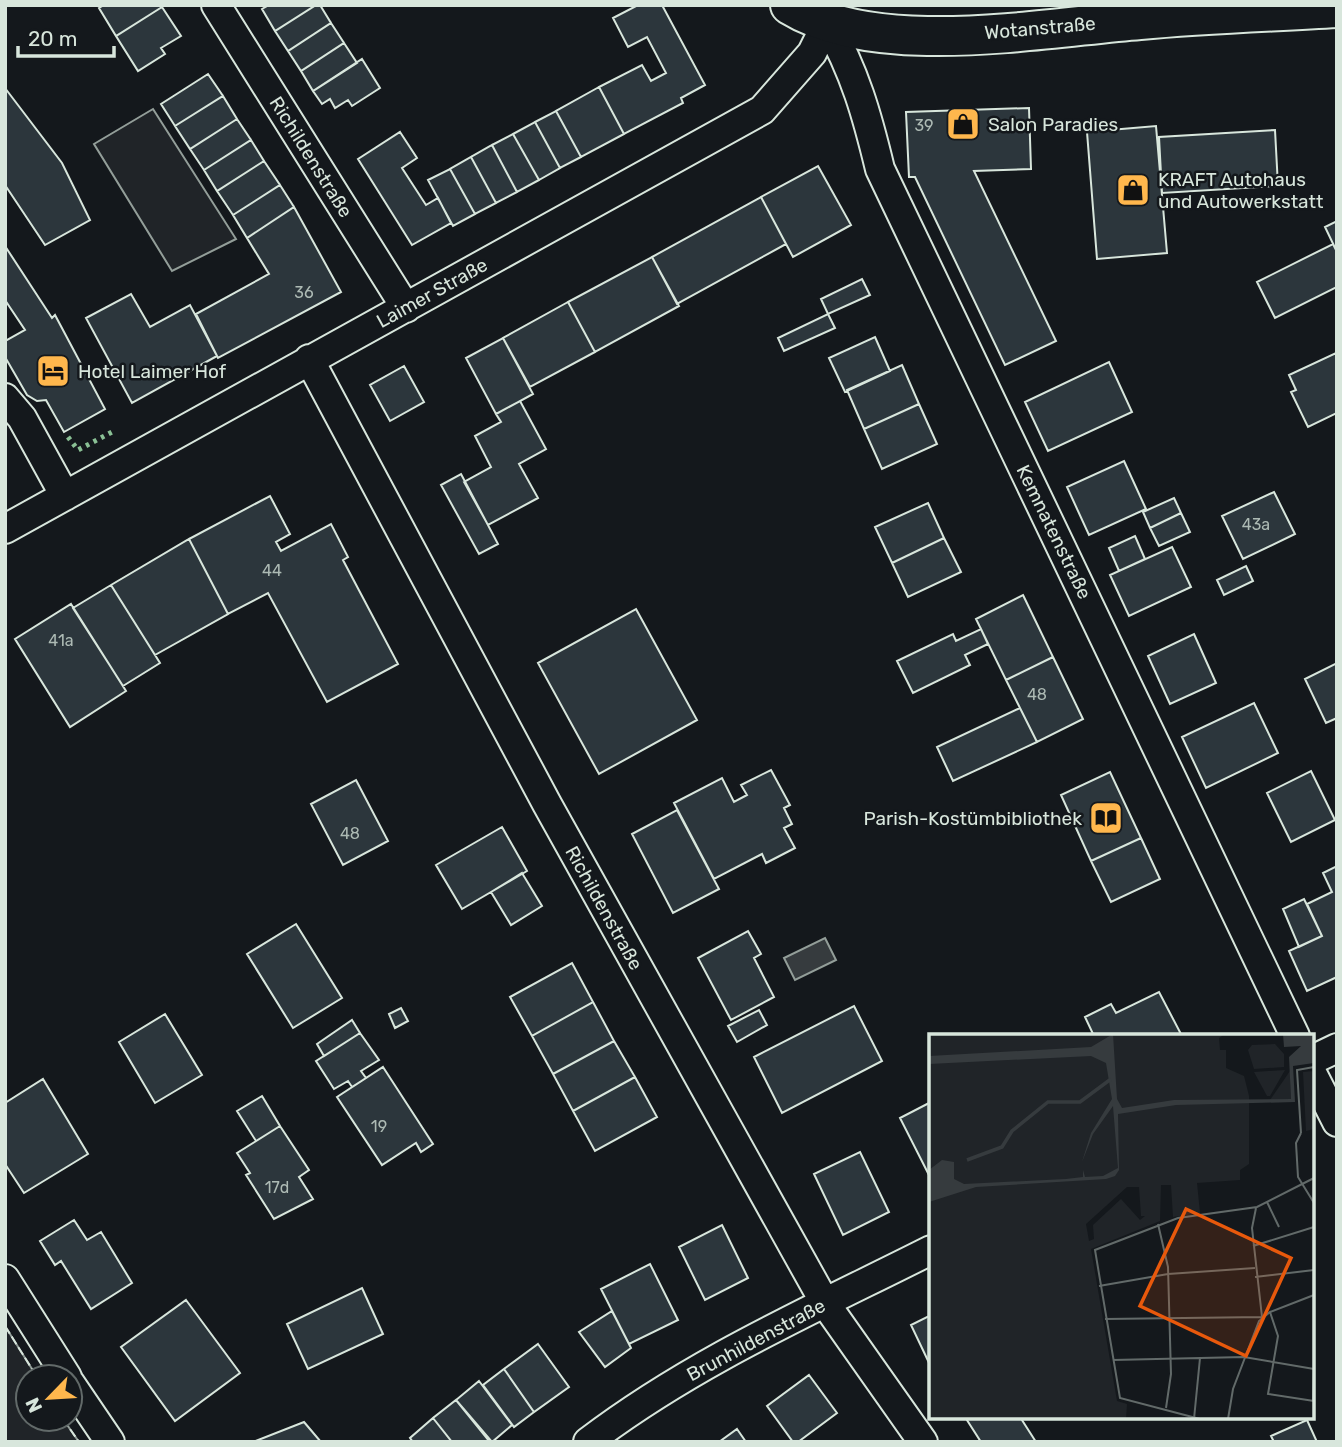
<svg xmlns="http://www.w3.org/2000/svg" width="1342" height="1447" font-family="Rubik,sans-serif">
<rect width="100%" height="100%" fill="#14181c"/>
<path fill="#202428" stroke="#939e99" stroke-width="2" d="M153,109l83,130 -64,32 -78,-127z
M5,1326l32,51h-9v42h35l16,23h-74z"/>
<path fill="#363b3e" stroke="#939e99" stroke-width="2" d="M825,938l11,22 -41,20 -11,-22z"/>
<path fill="#2c363c" stroke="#d8e6dc" stroke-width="2" d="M104,5h58v2l-46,29 -17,-28z
M269,5h47l-41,26 -13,-22z
M316,5h4l11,18 -43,28 -13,-20z
M638,5h24l43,80 -24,13 2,5 -59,31 -25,-47 43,-22 9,16 15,-8 -19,-36 -19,10 -15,-29z
M162,7l19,29 -20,12 4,6 -27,17 -22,-35z
M331,23l13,20 -43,28 -13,-20z
M344,43l13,20 -44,28 -12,-20z
M362,59l18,29 -28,18 -4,-6 -13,8 -5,-9 -8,5 -9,-13z
M208,74l15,22 -48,30 -14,-22z
M599,87l25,47 -43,23 -25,-46z
M5,88l57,75 28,57 -45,25 -40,-60z
M223,96l14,23 -47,30 -15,-23z
M1029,108l2,61 -57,2 82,170 -51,24 -90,-188h-6l-3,-65z
M556,111l25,46 -21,11 -25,-46z
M237,119l14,21 -47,30 -14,-21z
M535,122l25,46 -21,12 -26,-46z
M1156,126l11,127 -70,6 -10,-127z
M1275,130l3,56 -116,7 -3,-56z
M400,132l17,26 -15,10 24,37 12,-7 13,25 -39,22 -54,-86z
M513,134l26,46 -22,12 -25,-47z
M251,140l13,21 -47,30 -13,-21z
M492,145l25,47 -21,11 -25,-46z
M471,157l25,46 -21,11 -25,-45z
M264,161l16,24 -47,30 -16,-24z
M818,166l33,59 -58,32 -32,-60z
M450,169l25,45 -22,12 -25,-46z
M280,185l14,22 -47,31 -14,-23z
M761,197l25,47 -109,60 -25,-47z
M294,207l47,85 -123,66 -22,-44 73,-40 -22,-36z
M1337,221v31l-12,-25z
M1333,244l4,8v35l-62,31 -18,-36z
M5,246l47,72 3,-3 50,94 -41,23 -18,-32 -9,1 -10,-6 -22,-38v-16l20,-11 -20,-30z
M652,257l27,49 -84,46 -27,-50z
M862,279l8,16 -42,19 -7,-15z
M131,294l19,33 40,-22 27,51 -85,47 -46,-85z
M568,302l27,50 -65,35 -27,-49z
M828,314l7,14 -51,23 -6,-13z
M875,337l15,34 -45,21 -16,-34z
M503,338l30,56 -37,20 -30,-56z
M1336,353l1,60 -29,14 -17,-35 5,-2 -7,-15z
M1109,362l23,50 -84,39 -23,-49z
M902,365l17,39 -55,25 -17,-39z
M404,366l20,36 -34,19 -20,-36z
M520,401l26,48 -27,15 19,34 -50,27 -24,-43 27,-15 -16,-31 26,-14 -5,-8z
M919,404l18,40 -55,25 -18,-40z
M1124,461l22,48 -57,26 -22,-48z
M461,474l37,70 -19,10 -38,-69z
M1274,492l21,42 -52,25 -21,-43z
M270,496l20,38 -14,8 5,9 50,-27 17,33 -5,3 55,104 -71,38 -59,-109 -40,21 -39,-75z
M1174,498l7,15 -31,15 -7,-16z
M928,503l16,35 -52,25 -17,-36z
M1181,513l9,19 -31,14 -9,-18z
M1135,536l10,23 -26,12 -10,-23z
M944,538l17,34 -53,25 -16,-34z
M189,539l39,75 -73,41 -44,-70z
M1172,547l19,40 -62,29 -19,-41z
M1246,566l7,15 -29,14 -7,-15z
M111,585l49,78 -37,23 -50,-78z
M1023,595l30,62 -47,23 -30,-61z
M71,604l55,87 -56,36 -55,-88z
M636,609l61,111 -98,54 -61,-111z
M981,629l7,15 -23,11 5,10 -57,28 -16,-32 56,-27 3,7z
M1194,634l22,49 -46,21 -22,-48z
M1053,657l30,62 -46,23 -31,-62z
M1337,663v55l-11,5 -21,-44z
M1254,703l24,50 -72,35 -24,-51z
M1020,708l17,34 -84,39 -16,-34z
M771,770l19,35 -6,3 8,16 -8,4 11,20 -29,15 -4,-9 -48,25 -40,-76 48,-25 12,24 13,-7 -6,-10z
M1311,771l24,49 -44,22 -24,-49z
M1110,772l31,66 -50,23 -30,-66z
M356,780l32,61 -45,24 -32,-61z
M677,810l42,79 -46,24 -41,-79z
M502,827l25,44 -65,38 -26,-44z
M1141,838l19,41 -49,23 -20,-41z
M1337,866v111l-30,14 -18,-40 33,-15 -15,-32 25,-12 -9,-19z
M522,873l20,33 -31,19 -20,-33z
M1304,899l18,37 -23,11 -16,-38z
M296,924l46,74 -49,30 -46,-74z
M748,931l13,23 -7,4 20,39 -43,23 -33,-62z
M572,963l21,39 -61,34 -22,-39z
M1159,992l23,44h-88l-9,-19 26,-13 5,9z
M593,1002l21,39 -61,33 -21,-38z
M854,1006l28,55 -100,52 -28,-56z
M401,1008l7,13 -13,7 -6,-14z
M759,1010l8,15 -30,17 -9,-16z
M165,1014l37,61 -47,28 -36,-61z
M352,1020l8,13 -36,23 -7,-12z
M360,1033l19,27 -18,11 5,7 -14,9 -4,-6 -14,8 -18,-28z
M614,1041l21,36 -62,34 -20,-37z
M383,1067l50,77 -12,8 -5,-9 -34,22 -45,-68z
M635,1077l22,40 -62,34 -22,-40z
M43,1079l45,75 -64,39 -19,-29v-61z
M262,1096l18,30 -24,15 -19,-30z
M931,1102v77l-31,-61z
M280,1126l29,44 -10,7 14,22 -39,20 -28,-44 4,-2 -13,-20z
M860,1152l29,60 -46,23 -29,-61z
M74,1220l13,20 14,-8 31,51 -41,26 -30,-48 -6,4 -15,-24z
M722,1225l26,53 -43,22 -26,-53z
M650,1264l28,56 -49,24 -28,-55z
M362,1288l21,46 -75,35 -21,-45z
M186,1300l54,73 -65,48 -54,-74z
M612,1311l19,37 -26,19 -26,-35z
M931,1315v52l-20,-42z
M538,1344l31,43 -35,25 -30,-43z
M504,1369l30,43 -20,15 -31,-42z
M809,1375l28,38 -39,29h-5l-26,-36z
M479,1381l33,44 -20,17 -36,-42z
M456,1400l34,42h-38l-19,-24z
M965,1417h55l16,25h-55z
M433,1418l19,24h-39l-3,-4z
M1307,1420l10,22h-43l-3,-6z
M304,1422l17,20h-68z
M737,1429l9,13h-27z"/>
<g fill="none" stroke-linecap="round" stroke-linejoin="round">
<defs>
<path id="minor" d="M216,5l190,303
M827,23c28,49 40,92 53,146l415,867
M309,359l238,445 278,499 98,139
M5,398l17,20 43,78
M5,529l757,-419 50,-57 15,-30
M1312,1060l25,-12
M1312,1073l25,49
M5,1279l62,98
M70,1383l40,59
M588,1442c105,-80 226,-133 343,-192"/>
<path id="secondary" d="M790,5c88,54 250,23 350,15 66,-6 131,-8 197,-12"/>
</defs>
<use href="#minor" stroke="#d8e6dc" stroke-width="32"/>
<use href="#secondary" stroke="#d8e6dc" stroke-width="42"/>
<use href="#minor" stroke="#14181c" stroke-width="28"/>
<use href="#secondary" stroke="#14181c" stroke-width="38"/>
<path stroke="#8ac095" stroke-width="5" stroke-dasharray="3.5 5" stroke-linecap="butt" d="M68,437l10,13 34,-18"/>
<path stroke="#d8e6dc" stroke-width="2" stroke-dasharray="9 3.5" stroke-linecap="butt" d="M5,1326l32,51
M63,1419l16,23"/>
</g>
<defs>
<symbol id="shop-square" viewBox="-11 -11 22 22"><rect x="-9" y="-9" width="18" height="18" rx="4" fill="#ffb74d" stroke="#14181c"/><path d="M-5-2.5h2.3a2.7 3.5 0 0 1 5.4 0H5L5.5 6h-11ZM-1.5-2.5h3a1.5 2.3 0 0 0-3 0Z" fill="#111"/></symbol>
<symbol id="hotel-square" viewBox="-11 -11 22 22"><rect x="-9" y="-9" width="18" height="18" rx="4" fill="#ffb74d" stroke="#14181c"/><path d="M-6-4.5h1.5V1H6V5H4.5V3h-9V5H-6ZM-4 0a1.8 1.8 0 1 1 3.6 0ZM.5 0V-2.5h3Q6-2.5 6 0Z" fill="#111"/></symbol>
<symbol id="library-square" viewBox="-11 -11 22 22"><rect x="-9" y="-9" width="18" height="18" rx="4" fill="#ffb74d" stroke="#14181c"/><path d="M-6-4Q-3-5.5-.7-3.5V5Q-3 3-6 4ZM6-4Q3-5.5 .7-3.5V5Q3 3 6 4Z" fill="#111"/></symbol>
</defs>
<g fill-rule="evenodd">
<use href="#shop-square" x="944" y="105" width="38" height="38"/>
<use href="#shop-square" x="1114" y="171" width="38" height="38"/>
<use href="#hotel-square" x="34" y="352" width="38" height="38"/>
<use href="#library-square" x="1087" y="799" width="38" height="38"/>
</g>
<g text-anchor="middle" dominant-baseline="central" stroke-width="5" stroke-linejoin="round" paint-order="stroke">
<g font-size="16" fill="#adbab4">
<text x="924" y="125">39</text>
<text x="304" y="292">36</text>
<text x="1256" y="524">43a</text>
<text x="272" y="570">44</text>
<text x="61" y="640">41a</text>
<text x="1037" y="694">48</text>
<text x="350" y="833">48</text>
<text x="379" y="1126">19</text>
<text x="277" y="1187">17d</text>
</g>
<g font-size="19" fill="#d8e6dc" stroke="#14181c">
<text transform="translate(1040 28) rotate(-5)">Wotanstraße</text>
<text transform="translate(311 157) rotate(58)">Richildenstraße</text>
<text transform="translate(432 293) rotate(-29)">Laimer Straße</text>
<text transform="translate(1054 532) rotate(64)">Kemnatenstraße</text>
<text transform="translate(604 908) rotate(61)">Richildenstraße</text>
<text transform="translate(756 1340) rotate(-28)">Brunhildenstraße</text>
</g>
<g font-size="19" fill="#d8e6dc" stroke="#14181c" text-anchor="start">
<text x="988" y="124">Salon Paradies</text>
<text x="1158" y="179">KRAFT Autohaus<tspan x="1158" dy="22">und Autowerkstatt</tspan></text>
<text x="78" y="371">Hotel Laimer Hof</text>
<text x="1082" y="818" text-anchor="end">Parish-Kostümbibliothek</text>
</g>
</g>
<g transform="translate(929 1034)">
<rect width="385" height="385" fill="#14181c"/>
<path d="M0,0h296l-6,4 1,12h6v18l18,8 5,20v68l-9,6v10l-43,3 3,30 -27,4 -2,-32h-10l-1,36 -69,28 26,152 10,3 -1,15h-197zM198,153h12l2,29h4l-5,4 -19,-21 -28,26 1,14 -5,2 -3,-17zM346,10l9,10v13l-30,2 -6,-19 4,-5zM356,36l-15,26h-3l-13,-24zM361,37l1,28 -21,1zM385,37v58l-8,2 -3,-59z" fill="#202428" fill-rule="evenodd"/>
<path d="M184,0l4,65 5,9 52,-8 117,-1 -2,-42 12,-11 -17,1 -1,-13h31v29l-21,3 2,36 -119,3 -58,9 1,56 -4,6 -9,3 -130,8 -47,15v-32l13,-10 12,2v17l10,5 102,-5 17,-2v-7l2,7 18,-1 15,-8 -5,-62 -20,28 -11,28 9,-29 21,-34 -6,-36 -15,-7 -162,8v-8l162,-9z" fill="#363b3e"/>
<path fill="none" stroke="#363b3e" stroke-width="3.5" d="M38,126l35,-13 10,-16 36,-29h32l31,-23"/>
<path fill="none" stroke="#626a69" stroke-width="2" d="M372,99l-4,-63 17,-3M372,99l-5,10 2,34 16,26M338,168l12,25M229,190l10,43 3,107 -5,34M324,212l61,-19M326,243l59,-7M170,252l69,-12 87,-6M341,278l8,24 -10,58 46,7M176,285l157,-2 -10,-89 4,-20M184,326l131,-3 70,12M384,367l1,-30M265,385l6,-61M271,385l-80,-21 -25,-148 83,-32 79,-11 57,-29M299,385l5,-30 26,-68 11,-9 44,-17"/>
<path fill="#e8590c" fill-opacity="0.15" stroke="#e8590c" stroke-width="3.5" d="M257,175l105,49 -45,98 -106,-50z"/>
<rect width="385" height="385" fill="none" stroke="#d8e6dc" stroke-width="3.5"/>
</g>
<rect width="1342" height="1447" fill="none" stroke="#d8e6dc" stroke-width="14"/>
<g transform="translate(49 1398) rotate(245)"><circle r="33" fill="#14181c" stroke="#626a69" stroke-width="2"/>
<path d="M0-5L12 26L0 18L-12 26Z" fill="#ffb74d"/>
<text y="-10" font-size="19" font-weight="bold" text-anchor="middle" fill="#d8e6dc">N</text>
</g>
<path d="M18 46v10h96v-10" fill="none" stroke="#d8e6dc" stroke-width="3.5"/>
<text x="28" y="46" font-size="21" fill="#d8e6dc" stroke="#14181c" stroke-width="5" paint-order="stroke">20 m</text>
</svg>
